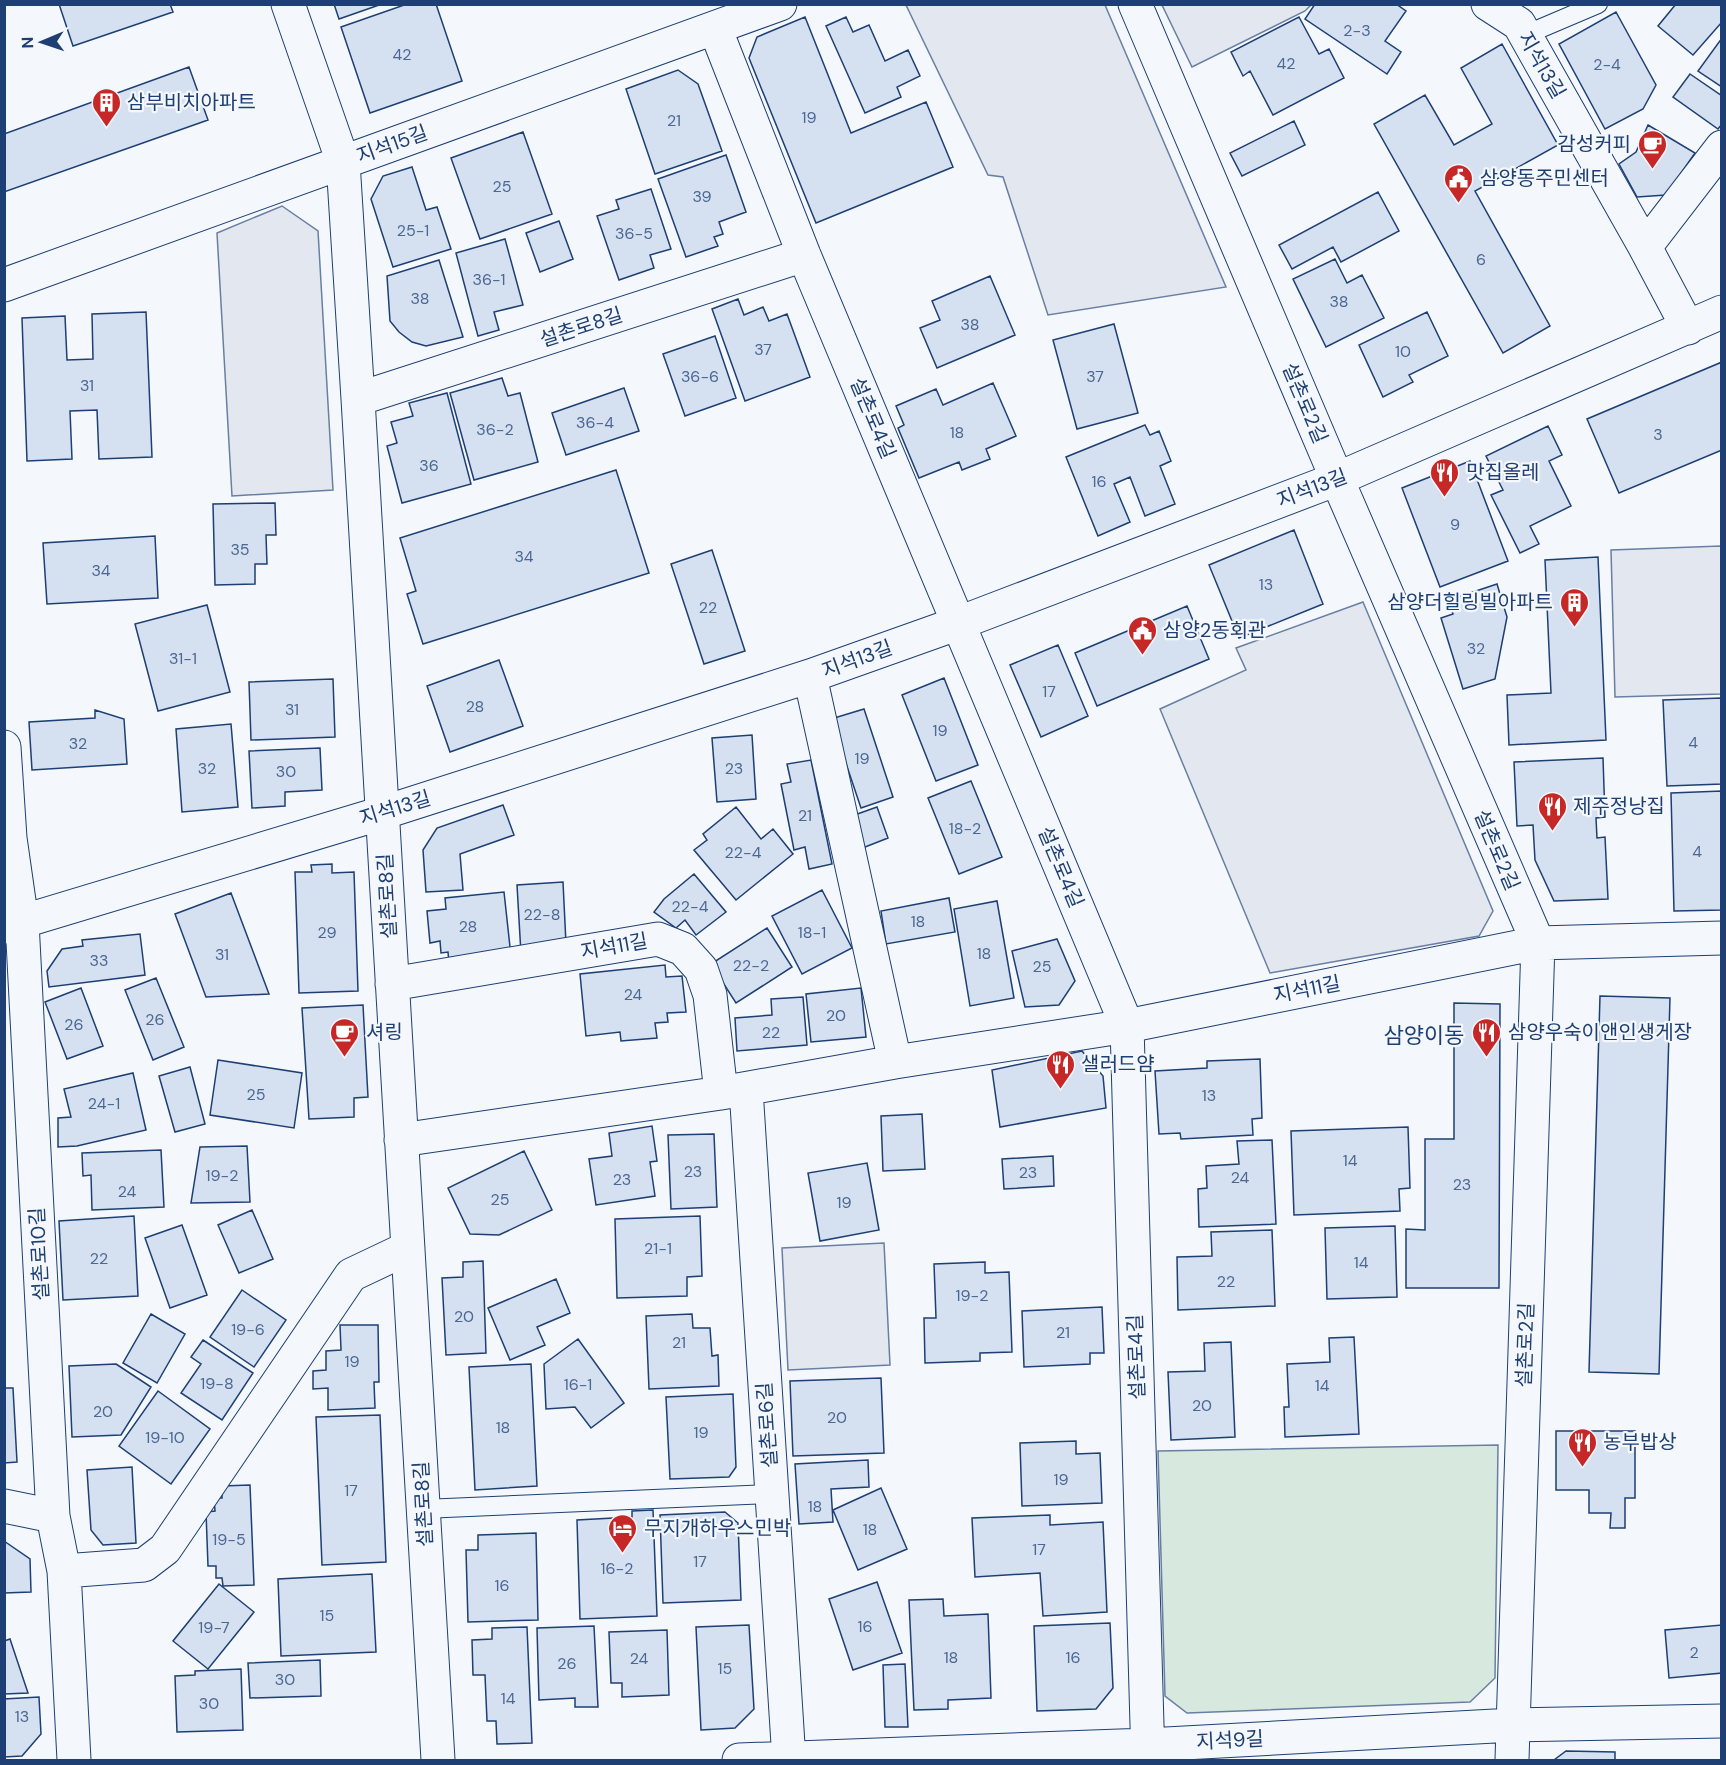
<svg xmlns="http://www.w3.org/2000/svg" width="1726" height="1765" font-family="'DM Sans','Noto Sans KR',sans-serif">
<rect width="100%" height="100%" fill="#f4f7fb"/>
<path fill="#d7e8df" stroke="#687fa3" stroke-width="1.5" d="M1498,1445l-3,233 -25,24 -283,11 -22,-17 -7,-245z"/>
<path fill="#e3e8f0" stroke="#687fa3" stroke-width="1.5" d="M906,5h199l121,282 -178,28 -45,-138 -15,-2z
M1162,5h149l-6,6 -113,56z
M282,206l36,25 15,259 -101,6 -15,-263z
M1721,546v148l-106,3 -4,-147z
M1363,602l130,309 -14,25 -209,37 -110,-264 86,-39 -10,-22z
M884,1243l6,122 -102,5 -6,-122z"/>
<path fill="#d5e0f0" stroke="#1d3f73" stroke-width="1.5" d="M59,4h111l3,8 -100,34z
M334,4h48l-43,15z
M407,4h29l26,77 -92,32 -29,-86z
M1315,4h81l10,7 -21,30 16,11 -14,22 -82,-55z
M1676,4h46v18l-29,33 -35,-29z
M1616,12l40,73 -13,24 -38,20 -46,-85z
M805,17l46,116 75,-31 27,65 -137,56 -67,-165 8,-21z
M846,17l7,15 16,-7 16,36 23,-11 12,26 -23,11 4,10 -36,16 -39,-87z
M1299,17l20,37 10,-5 15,29 -71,37 -23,-44 -7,5 -12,-24z
M1722,38v49l-24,-16z
M1502,44l56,101 -83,46 75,135 -47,27 -129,-229 51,-29 29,50 38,-21 -31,-56z
M189,67l19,53 -204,72v-58z
M678,70l20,14 24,67 -67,23 -29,-85z
M1690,74l32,22v28l-4,5 -45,-32z
M1294,121l11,24 -63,31 -12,-23z
M1648,125l47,28 -29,42 -29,2 -18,-33 17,-12z
M523,132l29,82 -72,25 -29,-81z
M726,155l20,57 -27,10 4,12 -9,3 4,9 -32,11 -28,-78z
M412,167l14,43 11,-3 14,42 -58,18 -22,-68 12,-23z
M651,189l20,60 -21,6 4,13 -35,12 -22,-64 22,-7 -3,-9z
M1378,192l21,39 -58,31 -8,-15 -41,22 -13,-24z
M559,221l14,38 -33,13 -14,-39z
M505,239l18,66 -29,7 5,18 -21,6 -22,-83z
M1335,259l12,24 15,-8 22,43 -58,29 -33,-68z
M439,260l24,77 -37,9 -14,-4 -13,-10 -9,-11 -3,-45z
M990,276l25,59 -78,33 -17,-40 20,-8 -8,-19z
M738,299l6,16 19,-8 6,14 18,-7 23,63 -65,24 -33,-92z
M146,312l6,145 -53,2 -2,-49 -27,1 2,48 -45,2 -5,-143 43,-2 2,44 26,-1 -1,-45z
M1427,312l21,44 -39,19 4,7 -30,15 -24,-52z
M1114,324l24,89 -61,16 -24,-89z
M715,336l21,62 -51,18 -22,-62z
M1722,362v88l-103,43 -32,-74z
M502,378l6,18 12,-3 18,69 -64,18 -24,-87z
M993,383l23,53 -30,13 4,10 -28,11 -3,-8 -40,16 -21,-50 6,-3 -8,-19 40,-17 7,16z
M624,388l15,43 -73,24 -14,-42z
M447,393l24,91 -69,19 -15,-57 10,-3 -6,-21 22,-6 -4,-13z
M1145,425l5,10 9,-4 12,30 -11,5 15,38 -30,12 -15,-39 -16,7 16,38 -32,14 -32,-79z
M1548,426l14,29 -13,6 22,45 -41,20 9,18 -19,9 -29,-58 12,-5 -17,-34z
M1470,461l38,100 -68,26 -38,-99z
M616,470l33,103 -226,71 -16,-50 9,-3 -16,-53z
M275,503l1,32h-10l1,29h-12v20l-40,1 -2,-81z
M1294,530l29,74 -84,34 -30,-73z
M155,536l3,62 -111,6 -4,-61z
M712,550l33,101 -41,13 -33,-100z
M1598,557l8,183 -97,5 -2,-50 44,-2 -6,-133z
M1497,584l10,33 -12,62 -32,10 -22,-71 12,-4 -4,-14z
M207,605l23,87 -72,19 -23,-87z
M1187,606l22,53 -112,47 -22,-53z
M1058,645l30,71 -47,21 -31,-72z
M499,660l24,66 -73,26 -23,-66z
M944,678l34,87 -42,16 -34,-86z
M333,679l2,58 -84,3 -2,-58z
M1722,698v86l-55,2 -4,-86z
M864,709l29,88 -32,11 -30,-89z
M95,710l29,9 3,45 -95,6 -3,-48 66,-4z
M231,724l7,83 -56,5 -6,-83z
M752,735l4,64 -39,3 -5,-64z
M320,748l2,42 -37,2v14l-33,2 -3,-57z
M1603,758l2,59 -9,1 1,20 8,-1 3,62 -54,2 -19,-41 -2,-35 -16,1 -3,-64z
M811,760l21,104 -23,5 -4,-22 -11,3 -13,-66 10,-2 -4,-18z
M971,781l31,76 -43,17 -31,-76z
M1722,791v119l-48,1 -3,-118z
M503,805l11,30 -54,19 3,36 -37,2 -3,-42 14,-22z
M736,807l25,32 12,-10 20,25 -57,46 -42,-50 13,-10 -4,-6z
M877,807l11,31 -28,11 -11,-32z
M332,864v9l22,-1 4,119 -59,2 -4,-121h17l-1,-7z
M694,874l32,38 -30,23 -11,-15 -9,8 -22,-16 10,-13z
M563,882l3,62 -45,10 -4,-69z
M822,890l30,58 -50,26 -30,-58z
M504,892l7,64 -62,7 -1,-11 -7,1 -1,-12 -10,2 -3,-32 19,-2 -1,-11z
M231,893l38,101 -63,3 -31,-83z
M949,898l6,34 -69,12 -5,-33z
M997,901l17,97 -44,8 -16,-97z
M767,928l25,39 -56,36 -25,-39z
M140,934l5,41 -96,12 -2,-16 15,-22 21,-3 -1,-6z
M1057,939l18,42 -16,24 -34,2 -13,-56z
M665,965l1,12 16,-1 4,36 -19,1 1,9 -13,1 2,15 -36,3 -1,-9 -34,4 -6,-62z
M156,978l28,69 -31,13 -28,-70z
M81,988l22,58 -36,13 -22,-57z
M861,988l5,49 -55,5 -5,-48z
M1600,996l70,2 -11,376 -70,-2z
M803,997l4,48 -70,6 -2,-33 37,-3 -1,-16z
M1454,1003l46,1 -1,284h-93v-59l19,1v-91h29z
M363,1005l5,92 -14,1v19l-45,2 -7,-111z
M1082,1051l21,25 3,32 -106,19 -8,-57z
M1260,1059l2,59 -10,1 1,16 -72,4 -1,-6 -21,1 -4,-63 52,-3v-7z
M218,1060l84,13 -8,55 -84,-13z
M190,1067l15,57 -30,8 -16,-56z
M133,1073l13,57 -69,16 -19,1v-29l13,-1 -7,-28z
M922,1114l3,55 -42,2 -2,-55z
M652,1126l5,35 -7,1 5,34 -59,9 -7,-46 23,-3 -3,-23z
M1408,1127l2,61 -11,1 1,22 -106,4 -3,-84z
M714,1134l3,73 -46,2 -3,-74z
M1272,1140l4,84 -77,3 -1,-38 9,-1 -1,-22 33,-2 -2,-23z
M247,1146l3,56 -59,1 9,-56z
M161,1150l3,57 -72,3 -1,-35 -8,1 -1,-23z
M524,1151l28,59 -53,25 -29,-1 -22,-46z
M1053,1156l1,30 -50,3 -2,-30z
M867,1163l12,67 -59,11 -12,-68z
M252,1210l21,49 -34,14 -21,-48z
M134,1216l4,80 -75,4 -4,-79z
M700,1216l2,60 -15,1v19l-70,2 -2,-79z
M182,1225l25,70 -37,13 -25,-70z
M1395,1226l2,71 -70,2 -2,-71z
M1272,1230l3,76 -97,4 -1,-53 35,-1 -1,-24z
M483,1261l3,92 -40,2 -4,-77 21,-1v-15z
M985,1262v11l24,-1 3,80 -32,1v8l-55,2 -1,-45h12l-2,-54z
M556,1279l14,34 -33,14 8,18 -35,15 -22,-52z
M242,1290l44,30 -32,47 -44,-30z
M1102,1307l2,46h-14v11l-66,3 -2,-56z
M151,1314l34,20 -28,49 -34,-20z
M692,1314l1,14h17l2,28 6,-1 1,31 -70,3 -3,-73z
M340,1325h38l1,57h-5l1,26 -47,2v-22l-15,1v-18l13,-1v-19l15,-1z
M1354,1337l5,97 -74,3 -1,-30h5l-2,-43 43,-2 -1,-24z
M578,1339l46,64 -33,25 -16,-21 -29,2 -2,-45z
M203,1340l50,33 -31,47 -41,-27 20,-29 -10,-7z
M1231,1342l4,95 -64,3 -3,-68 37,-1 -1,-28z
M116,1364l35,23 -30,48 -49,2 -3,-71z
M531,1364l6,122 -62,4 -6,-123z
M881,1378l3,75 -91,3 -3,-75z
M4,1388h9l4,74 -13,1z
M158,1391l52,38 -39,55 -52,-38z
M733,1394l3,73 -7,10 -59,2 -4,-82z
M380,1415l6,147 -64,3 -6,-148z
M1556,1431h79v67h-10v30h-15l1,-15h-22v-23h-33z
M1076,1441v13l24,-1 2,50 -80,3 -2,-63z
M868,1460l1,27 -38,2 2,33 -34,2 -4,-60z
M132,1467l4,76 -33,2 -12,-15 -4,-60z
M250,1485l4,100 -31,1 -1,-8h-6v-12h-8l-2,-54 9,-1 -1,-13h8v-12z
M881,1488l26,61 -49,21 -25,-60z
M653,1510l4,106 -77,3 -3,-99 55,-3v-6z
M725,1512l13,11 3,77 -78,3 -3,-88z
M1050,1515v10l53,-3 4,90 -64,4 -3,-43 -65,4 -3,-59z
M536,1533l2,87 -70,2 -2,-72h12v-15z
M4,1541l26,18 1,33 -27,1z
M372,1574l4,78 -95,4 -3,-77z
M877,1582l25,71 -49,17 -24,-71z
M219,1584l35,28 -46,57 -35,-28z
M943,1599l1,17 44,-2 3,84 -43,2v9l-34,1 -5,-110z
M1110,1623l3,65 -17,21 -59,2 -3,-85z
M749,1625l5,84 -19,19 -34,2 -5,-103z
M1722,1625v48l-53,5 -4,-48z
M594,1626l4,81h-23v-9l-36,2 -2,-72z
M527,1627l5,116 -35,1 -1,-23h-9l-2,-46h-12l-1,-35 20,-1v-11z
M667,1630l2,65 -47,2v-14h-11l-2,-51z
M10,1639l18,54 -24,1v-53z
M320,1660l1,36 -71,2 -2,-35z
M905,1664l3,63h-23l-2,-62z
M241,1669l2,61 -66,2 -2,-56 20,-1v-4z
M39,1697l2,37 -19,22 -18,1v-58z
M1566,1751l49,1v8h-61z"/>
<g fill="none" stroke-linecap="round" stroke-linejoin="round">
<defs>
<path id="lane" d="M1525,35l73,-31
M423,1509l348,-15"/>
<path id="street" d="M288,4l55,158 15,237 80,1361
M1135,4l202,475 201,464 -26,817
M1488,4l31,20 126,223 43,81
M715,28l89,227 323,771 21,734
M1645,247l77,-100
M4,285l776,-281
M358,399l446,-144
M810,676l85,386
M4,747l6,91 12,84 31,594 11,55 10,189
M4,927l378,-114 428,-137 149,-53 378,-144 385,-167
M392,984l266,-45 25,10 18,20 9,26 11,98
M746,1089l43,671
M401,1140l320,-47 174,-31 232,-36 411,-83 184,-5
M4,1506l49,10
M64,1571l80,-6 21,-16 186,-274 57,-27
M739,1760l408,-15 366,-20 209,-4"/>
</defs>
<use href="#lane" stroke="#1d3f73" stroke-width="20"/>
<use href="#street" stroke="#1d3f73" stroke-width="35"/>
<use href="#lane" stroke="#f4f7fb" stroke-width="18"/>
<use href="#street" stroke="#f4f7fb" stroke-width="33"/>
</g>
<defs>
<symbol id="building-pin" viewBox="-11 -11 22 30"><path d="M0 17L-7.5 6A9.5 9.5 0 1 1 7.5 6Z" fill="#c62828" stroke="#f4f7fb"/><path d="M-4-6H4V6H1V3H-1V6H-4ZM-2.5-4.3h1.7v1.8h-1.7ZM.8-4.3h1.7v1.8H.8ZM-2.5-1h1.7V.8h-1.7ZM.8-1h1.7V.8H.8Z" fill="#fff"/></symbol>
<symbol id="cafe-pin" viewBox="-11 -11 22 30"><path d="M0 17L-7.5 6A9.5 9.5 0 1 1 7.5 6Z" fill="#c62828" stroke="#f4f7fb"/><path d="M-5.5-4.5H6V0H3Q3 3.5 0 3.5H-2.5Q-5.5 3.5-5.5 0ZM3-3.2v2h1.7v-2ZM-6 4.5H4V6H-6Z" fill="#fff"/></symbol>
<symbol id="civic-pin" viewBox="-11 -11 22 30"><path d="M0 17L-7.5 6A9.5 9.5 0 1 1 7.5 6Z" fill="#c62828" stroke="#f4f7fb"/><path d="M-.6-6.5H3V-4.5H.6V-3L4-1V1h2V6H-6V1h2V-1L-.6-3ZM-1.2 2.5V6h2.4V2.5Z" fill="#fff"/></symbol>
<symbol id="restaurant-pin" viewBox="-11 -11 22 30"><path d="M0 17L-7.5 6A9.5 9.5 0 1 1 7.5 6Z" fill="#c62828" stroke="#f4f7fb"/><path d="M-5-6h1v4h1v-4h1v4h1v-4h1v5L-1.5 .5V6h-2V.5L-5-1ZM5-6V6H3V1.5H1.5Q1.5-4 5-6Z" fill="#fff"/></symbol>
<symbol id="hotel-pin" viewBox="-11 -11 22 30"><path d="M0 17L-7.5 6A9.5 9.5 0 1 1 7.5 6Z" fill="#c62828" stroke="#f4f7fb"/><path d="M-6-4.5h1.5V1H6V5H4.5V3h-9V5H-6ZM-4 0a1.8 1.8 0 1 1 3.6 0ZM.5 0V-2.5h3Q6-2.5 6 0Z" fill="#fff"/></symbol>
</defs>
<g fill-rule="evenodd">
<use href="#building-pin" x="90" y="86" width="33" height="45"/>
<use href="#cafe-pin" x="1636" y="128" width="33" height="45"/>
<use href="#civic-pin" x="1442" y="162" width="33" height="45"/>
<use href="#restaurant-pin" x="1428" y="456" width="33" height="45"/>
<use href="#building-pin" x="1558" y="586" width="33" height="45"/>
<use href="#civic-pin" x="1126" y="614" width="33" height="45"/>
<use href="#restaurant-pin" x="1536" y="790" width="33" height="45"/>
<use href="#cafe-pin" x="328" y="1016" width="33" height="45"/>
<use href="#restaurant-pin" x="1470" y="1016" width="33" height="45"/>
<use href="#restaurant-pin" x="1044" y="1048" width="33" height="45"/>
<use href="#restaurant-pin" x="1566" y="1426" width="33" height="45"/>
<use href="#hotel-pin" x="606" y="1512" width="33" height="45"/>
</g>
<g text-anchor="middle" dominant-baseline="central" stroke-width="4.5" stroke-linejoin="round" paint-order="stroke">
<g font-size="16" fill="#4b6792">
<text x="1357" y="30">2-3</text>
<text x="402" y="54">42</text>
<text x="1286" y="63">42</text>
<text x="1607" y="64">2-4</text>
<text x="809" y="117">19</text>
<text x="674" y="120">21</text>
<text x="502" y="186">25</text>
<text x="702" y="196">39</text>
<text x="413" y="230">25-1</text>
<text x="634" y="233">36-5</text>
<text x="1481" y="259">6</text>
<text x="489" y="279">36-1</text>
<text x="420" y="298">38</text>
<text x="1339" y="301">38</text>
<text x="970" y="324">38</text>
<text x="763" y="349">37</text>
<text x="1403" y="351">10</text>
<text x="700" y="376">36-6</text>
<text x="1095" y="376">37</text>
<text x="87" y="385">31</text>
<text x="595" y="422">36-4</text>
<text x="495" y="429">36-2</text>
<text x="957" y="432">18</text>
<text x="1658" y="434">3</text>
<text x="429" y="465">36</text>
<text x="1099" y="481">16</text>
<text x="1455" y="524">9</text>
<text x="240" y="549">35</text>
<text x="524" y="556">34</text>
<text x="101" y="570">34</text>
<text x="1266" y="584">13</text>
<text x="708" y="607">22</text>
<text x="1476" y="648">32</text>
<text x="183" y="658">31-1</text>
<text x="1049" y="691">17</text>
<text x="475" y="706">28</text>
<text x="292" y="709">31</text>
<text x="940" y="730">19</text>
<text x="1693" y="742">4</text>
<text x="78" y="743">32</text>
<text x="862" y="758">19</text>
<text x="207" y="768">32</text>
<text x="734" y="768">23</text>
<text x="286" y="771">30</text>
<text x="805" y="815">21</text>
<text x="965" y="828">18-2</text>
<text x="1697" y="851">4</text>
<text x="743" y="852">22-4</text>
<text x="690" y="906">22-4</text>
<text x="542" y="914">22-8</text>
<text x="918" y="921">18</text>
<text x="468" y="926">28</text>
<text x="327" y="932">29</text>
<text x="812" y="932">18-1</text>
<text x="984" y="953">18</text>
<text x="222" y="954">31</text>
<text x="99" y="960">33</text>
<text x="751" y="965">22-2</text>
<text x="1042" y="966">25</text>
<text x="633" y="994">24</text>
<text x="836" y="1015">20</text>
<text x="155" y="1019">26</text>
<text x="74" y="1024">26</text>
<text x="771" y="1032">22</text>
<text x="256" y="1094">25</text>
<text x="1209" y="1095">13</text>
<text x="104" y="1103">24-1</text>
<text x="1350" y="1160">14</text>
<text x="693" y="1171">23</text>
<text x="1028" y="1172">23</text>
<text x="222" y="1175">19-2</text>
<text x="1240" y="1177">24</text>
<text x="622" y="1179">23</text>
<text x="1462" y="1184">23</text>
<text x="127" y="1191">24</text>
<text x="500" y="1199">25</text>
<text x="844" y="1202">19</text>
<text x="658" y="1248">21-1</text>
<text x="99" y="1258">22</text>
<text x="1361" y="1262">14</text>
<text x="1226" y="1281">22</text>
<text x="972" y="1295">19-2</text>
<text x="464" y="1316">20</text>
<text x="248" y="1329">19-6</text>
<text x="1063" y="1332">21</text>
<text x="679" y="1342">21</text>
<text x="352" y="1361">19</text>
<text x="217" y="1383">19-8</text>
<text x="578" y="1384">16-1</text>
<text x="1322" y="1385">14</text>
<text x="1202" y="1405">20</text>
<text x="103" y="1411">20</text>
<text x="837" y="1417">20</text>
<text x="503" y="1427">18</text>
<text x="701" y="1432">19</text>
<text x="165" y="1437">19-10</text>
<text x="1061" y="1479">19</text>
<text x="351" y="1490">17</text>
<text x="815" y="1506">18</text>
<text x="870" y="1529">18</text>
<text x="229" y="1539">19-5</text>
<text x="1039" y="1549">17</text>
<text x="700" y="1561">17</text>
<text x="617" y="1568">16-2</text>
<text x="502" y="1585">16</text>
<text x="327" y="1615">15</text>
<text x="865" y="1626">16</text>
<text x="214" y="1627">19-7</text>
<text x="1694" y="1652">2</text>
<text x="951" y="1657">18</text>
<text x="1073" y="1657">16</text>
<text x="639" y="1658">24</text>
<text x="567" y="1663">26</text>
<text x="725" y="1668">15</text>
<text x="285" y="1679">30</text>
<text x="508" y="1698">14</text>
<text x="209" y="1703">30</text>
<text x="22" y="1716">13</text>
</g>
<g font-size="20" fill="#1d3f73" stroke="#f4f7fb">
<text transform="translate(1542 65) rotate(60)">지석13길</text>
<text transform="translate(392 144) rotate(-20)">지석15길</text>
<text transform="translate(581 327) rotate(-18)">설촌로8길</text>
<text transform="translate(1305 403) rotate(67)">설촌로2길</text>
<text transform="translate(873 418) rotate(67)">설촌로4길</text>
<text transform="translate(1312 488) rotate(-21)">지석13길</text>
<text transform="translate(857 659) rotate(-20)">지석13길</text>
<text transform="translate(395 808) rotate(-17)">지석13길</text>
<text transform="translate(1497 850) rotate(67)">설촌로2길</text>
<text transform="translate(1061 867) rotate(67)">설촌로4길</text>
<text transform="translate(387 896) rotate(-93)">설촌로8길</text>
<text transform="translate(614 946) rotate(-10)">지석11길</text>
<text transform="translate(1307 989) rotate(-11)">지석11길</text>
<text transform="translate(39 1254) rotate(-93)">설촌로10길</text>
<text transform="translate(1525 1345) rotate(-88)">설촌로2길</text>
<text transform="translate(1136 1357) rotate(-92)">설촌로4길</text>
<text transform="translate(767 1425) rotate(-94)">설촌로6길</text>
<text transform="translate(423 1504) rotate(-93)">설촌로8길</text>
<text transform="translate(1230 1740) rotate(-3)">지석9길</text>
</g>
<g font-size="20" fill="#1d3f73" stroke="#f4f7fb" text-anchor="start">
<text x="127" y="102">삼부비치아파트</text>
<text x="1631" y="144" text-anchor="end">감성커피</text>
<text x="1480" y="178">삼양동주민센터</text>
<text x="1466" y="472">맛집올레</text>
<text x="1553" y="602" text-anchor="end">삼양더힐링빌아파트</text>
<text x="1163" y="630">삼양2동회관</text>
<text x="1573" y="806">제주정낭집</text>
<text x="366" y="1032">셔링</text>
<text x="1508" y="1032">삼양우숙이앤인생게장</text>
<text x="1081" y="1064">샐러드얌</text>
<text x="1603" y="1442">농부밥상</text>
<text x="644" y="1528">무지개하우스민박</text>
</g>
<g font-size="22" fill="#1d3f73" stroke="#f4f7fb">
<text x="1424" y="1035">삼양이동</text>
</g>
</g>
<rect width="1726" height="1765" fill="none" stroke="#1d3f73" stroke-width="12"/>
<g transform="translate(42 42) rotate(268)" stroke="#f4f7fb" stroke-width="4.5" paint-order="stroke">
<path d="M0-4.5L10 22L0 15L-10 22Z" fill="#1d3f73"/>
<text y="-9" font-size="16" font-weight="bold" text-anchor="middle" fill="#1d3f73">N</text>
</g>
</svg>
